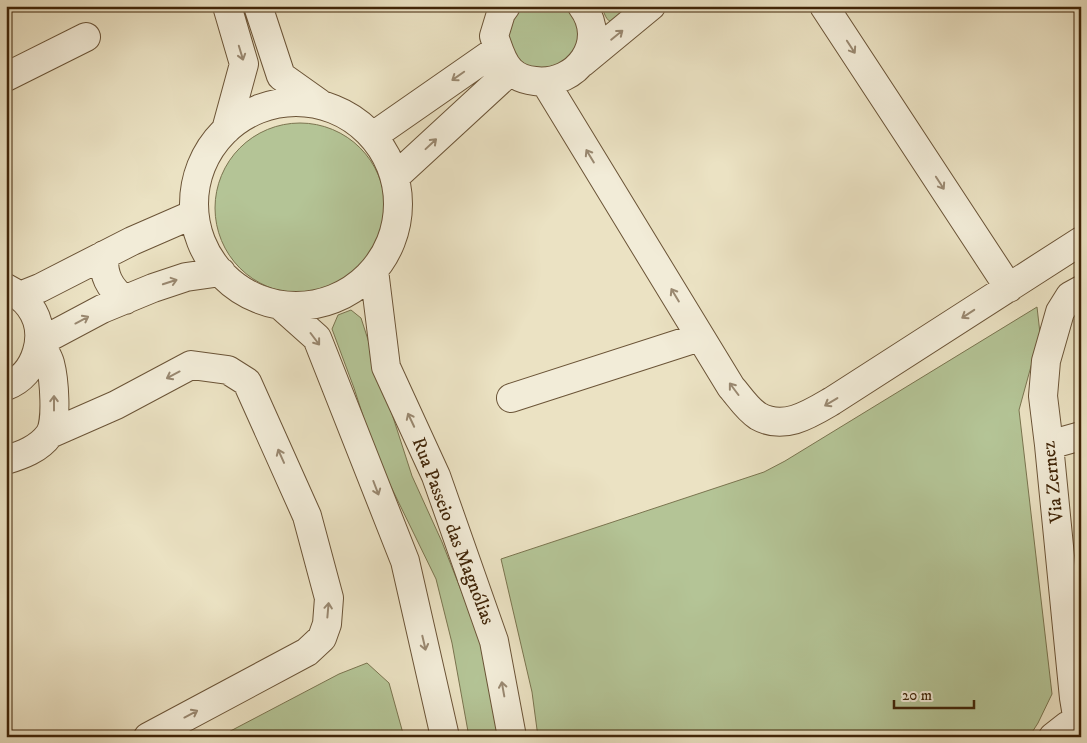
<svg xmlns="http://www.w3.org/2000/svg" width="1087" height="743" font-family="'IM FELL DW Pica',serif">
<rect width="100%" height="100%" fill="#ebe2c3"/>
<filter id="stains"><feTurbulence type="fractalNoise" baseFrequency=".004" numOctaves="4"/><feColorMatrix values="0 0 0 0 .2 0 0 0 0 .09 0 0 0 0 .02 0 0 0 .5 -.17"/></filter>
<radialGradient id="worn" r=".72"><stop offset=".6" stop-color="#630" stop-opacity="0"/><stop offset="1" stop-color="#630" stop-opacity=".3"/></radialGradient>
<path fill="#b4c496" stroke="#7a744f" d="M523,6h40c11,10 21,26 14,41 -3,6 -8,12 -11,17l-32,7 -19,-12 -8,-21 6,-22z
M601,6h30l-17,17c-9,-2 -9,-10 -13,-17z
M215 208a85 85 0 1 1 170 0a85 85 0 1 1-170 0Z
M1037,307l4,35 -8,17 -14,51 33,284 -14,29 -9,14h-491l-6,-45 -31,-133 263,-87 21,-11z
M351,310l10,8 51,158 30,66 39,99 17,96h-29l-17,-94 -16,-64 -60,-123 -22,-68 -22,-59 6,-14z
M367,663l22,20 15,54h-185l120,-63z"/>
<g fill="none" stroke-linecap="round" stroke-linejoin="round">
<defs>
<path id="minor" d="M258,6l23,70 38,27
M506,6l-5,7 -7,23c4,11 8,27 17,35 7,7 15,9 24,10 42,5 74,-39 47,-75
M824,6l185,282
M582,63l69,-57
M6,77l80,-40
M545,82l186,305c8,9 16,22 27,29 26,15 52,-2 74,-15l249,-160
M194 204a102 102 0 1 1 204 0a102 102 0 1 1-204 0Z
M226,130l18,-66 -17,-58
M373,136l125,-87
M395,177l115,-106
M104,255c-1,20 5,33 21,45
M374,270l12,97 50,109 58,165 18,96
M6,288c10,5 18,10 24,19 19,26 7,68 -24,79
M20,296l20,-8 92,-47 62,-27
M280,305l37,33 88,223 40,176
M511,398l189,-61
M50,434l66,-29 75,-40 37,5 19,12 60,134 22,82 -2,26 -5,14 -15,14 -159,85
M1049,445l32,-9
M6,460c16,-5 33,-11 43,-25 9,-13 5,-57 1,-72 -2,-7 -7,-14 -10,-21l62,-33 51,-21 33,-11 35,-5
M1078,722l-4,-24 -25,-253 -6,-49 3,-35 14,-49 10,-16 11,-6
M1053,737l14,-11 14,-4"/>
</defs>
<use href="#minor" stroke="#6b5437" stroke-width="30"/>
<use href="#minor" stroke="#f2ecd8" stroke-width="28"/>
</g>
<defs><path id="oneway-shaft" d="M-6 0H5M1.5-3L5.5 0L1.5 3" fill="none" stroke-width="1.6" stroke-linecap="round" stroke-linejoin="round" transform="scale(1.25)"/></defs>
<g stroke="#998870">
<use href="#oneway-shaft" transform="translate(617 35) rotate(-39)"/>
<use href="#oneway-shaft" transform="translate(851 47) rotate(57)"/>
<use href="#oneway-shaft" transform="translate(241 53) rotate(73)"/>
<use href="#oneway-shaft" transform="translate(458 76) rotate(145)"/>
<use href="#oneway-shaft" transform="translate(431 144) rotate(-43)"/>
<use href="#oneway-shaft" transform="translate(590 156) rotate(-121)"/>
<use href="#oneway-shaft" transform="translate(940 183) rotate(57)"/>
<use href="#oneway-shaft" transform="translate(170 282) rotate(-18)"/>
<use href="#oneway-shaft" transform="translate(675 295) rotate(-121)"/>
<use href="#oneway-shaft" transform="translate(968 314) rotate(147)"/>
<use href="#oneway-shaft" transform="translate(82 320) rotate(-28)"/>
<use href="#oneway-shaft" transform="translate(315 339) rotate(53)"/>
<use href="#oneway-shaft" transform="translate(173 375) rotate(152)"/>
<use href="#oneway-shaft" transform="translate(734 389) rotate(-127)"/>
<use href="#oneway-shaft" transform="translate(831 402) rotate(149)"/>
<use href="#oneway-shaft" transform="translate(54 403) rotate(-90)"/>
<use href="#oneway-shaft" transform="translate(411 420) rotate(-115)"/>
<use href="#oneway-shaft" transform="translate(281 456) rotate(-114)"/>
<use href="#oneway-shaft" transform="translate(376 488) rotate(69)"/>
<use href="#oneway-shaft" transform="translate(328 610) rotate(-85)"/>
<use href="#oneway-shaft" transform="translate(424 643) rotate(77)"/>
<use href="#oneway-shaft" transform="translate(503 689) rotate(-100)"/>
<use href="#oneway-shaft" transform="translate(191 714) rotate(-28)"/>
</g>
<g text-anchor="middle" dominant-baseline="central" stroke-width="5" stroke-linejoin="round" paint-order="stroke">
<g font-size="19" fill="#402508" stroke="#f2ecd8">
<text transform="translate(1053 482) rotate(-96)">Via Zernez</text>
<text transform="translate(453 531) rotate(69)">Rua Passeio das Magnólias</text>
</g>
</g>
<rect width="1087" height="743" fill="none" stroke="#ebe2c3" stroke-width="25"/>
<rect x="8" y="8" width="1072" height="728" fill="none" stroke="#402508" stroke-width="2.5"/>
<rect x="12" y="12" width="1062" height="718" fill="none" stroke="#402508"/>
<path d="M894 700v8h80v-8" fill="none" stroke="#402508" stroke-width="2.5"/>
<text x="902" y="700" font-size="15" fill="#402508" stroke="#f2ecd8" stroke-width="4" paint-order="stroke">20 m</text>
<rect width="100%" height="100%" filter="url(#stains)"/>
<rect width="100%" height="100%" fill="url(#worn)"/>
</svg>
